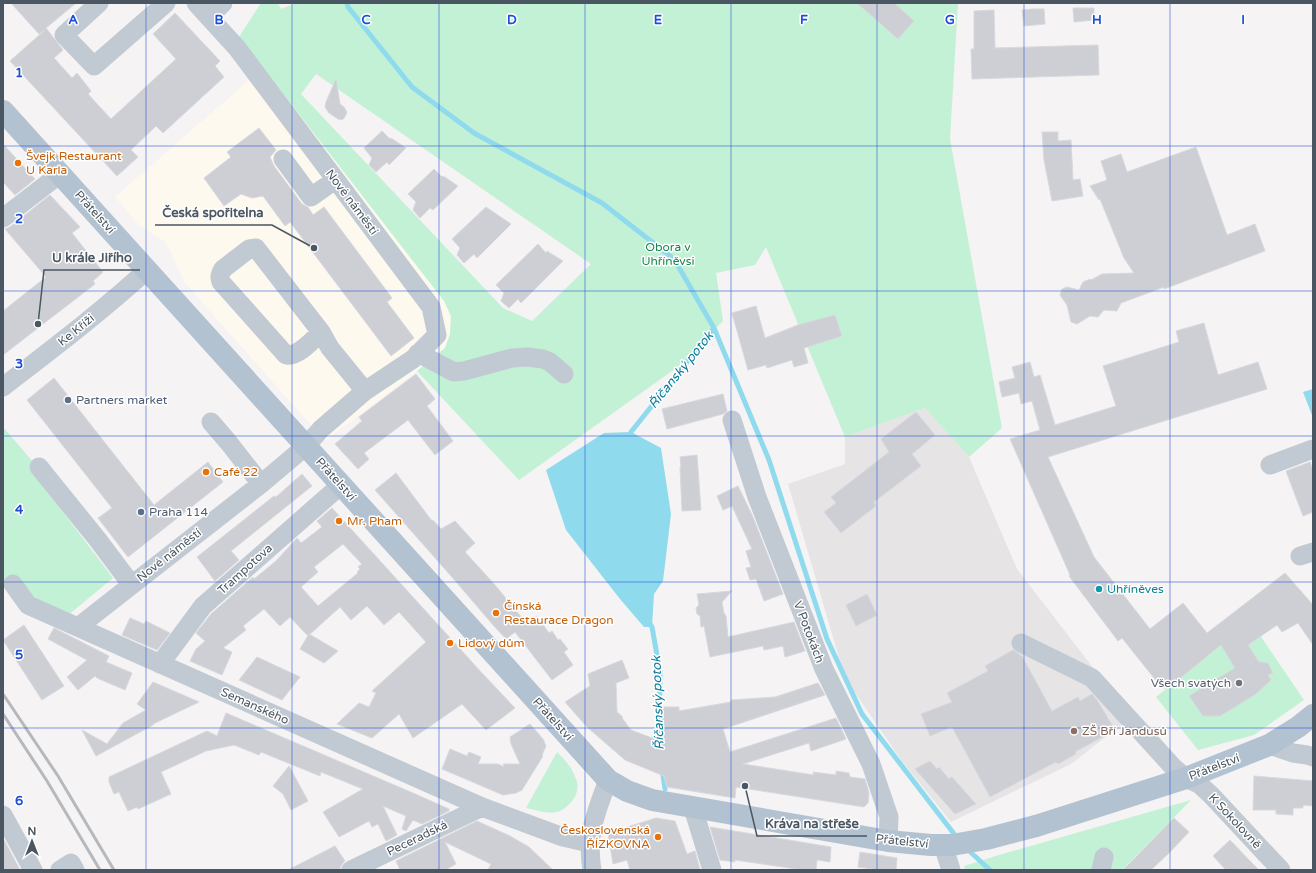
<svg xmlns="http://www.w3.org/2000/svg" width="1316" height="873" font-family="'Varela Round',sans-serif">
<rect width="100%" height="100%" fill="#f5f3f3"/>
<path fill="#fdf9ef" d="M263,68l182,233 6,15 -1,17 -5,15 -28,23 -92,70 -140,-158 -19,-41 -26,-16 -25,-29z"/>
<path fill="#e6e4e5" d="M925,408l44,49 48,112 114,148 -60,47 -120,58 -50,-62 -56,-82 -57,-194 57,-20v-27z"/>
<path fill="#c3f1d5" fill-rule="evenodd" d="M261,3h17l3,6 15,-6h662l-8,136 52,289 -33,29 -44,-49 -80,29 -79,-190 -11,18 -39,8 7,48 -44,45 -160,114 -102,-109 28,-23 5,-14 1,-18 -7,-15 -205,-264zM316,74l275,190 -59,57 -29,-13 -202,-214z
M3,427l37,43 -6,4 79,104 -46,38 -64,-29z
M1251,622l53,78 -50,35 -56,15 -42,-53z
M557,752c7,7 15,15 18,25 4,7 3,16 -2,23 -15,19 -27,12 -47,8z
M1191,800l-69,70h-157l-1,-4 35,-11z"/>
<path fill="#90daee" d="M1313,389v29l-10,-26z
M631,432l30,16 10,66 -8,67 -9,13 -2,33h-8l-24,-28 -54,-69 -20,-60 58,-37z"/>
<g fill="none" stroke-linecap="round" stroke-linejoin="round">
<path stroke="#90daee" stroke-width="5" d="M347,3l1,4 64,80 62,46 128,70 72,56 40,69 -83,104 -1,6
M714,328l55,132 58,179 35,75 96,125
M649,622l3,5 8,45 -1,75
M662,769l3,20
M967,849l23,21"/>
</g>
<path fill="#cdcfd5" stroke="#d7d9de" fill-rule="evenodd" d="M11,3h65l-30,25 17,22 -9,8 18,20 5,-5 14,18 -3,3 23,25 65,-60 -23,-25 22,-21 45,48 -5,5 9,11 -61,56 -7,-7 -25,24 7,7 -21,19 -107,-115 35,-31 -6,4z
M857,3h37l20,18 -16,18z
M1073,8h21v12l-20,2z
M1033,9h11l1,15 -21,2 -2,-16z
M994,10l1,38 103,-3 1,30 -127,4 -1,-30h3v-38z
M336,79l4,25 4,3 3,5 -2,5 -3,3 -4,-1 -9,-6 -4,-6 1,-5z
M259,128l17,22 -6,7 4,9 28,38 6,3 5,8 11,-8 68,91 -5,4 27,36 -23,18 -101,-134 -5,4 -22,-30 -11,2 -11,-4 -17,12 -20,-28 27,-21 -4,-5z
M382,131l8,8 1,-1 15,10 -17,17 -2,-3 -11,10 -7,-7 3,-7 -8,-10z
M1042,132h16v9l13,-1 2,40 7,-1 3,17 -31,5 -8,-41z
M3,144l32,35 -20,16 -12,-13z
M1196,147l31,88 28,-11 10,27 -101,38v-2l-43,16 -4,8 -13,-1 -6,7 -8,-1 -13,8 -6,-2 -4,-17 -7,-10 2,-6 5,-2 12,3 4,-8 7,-3 1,1 11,-6 32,-1 -10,-15 -24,-59 -1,1 -9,-14 17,-6 -6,-19 20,-7 6,18z
M434,169l8,8 1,-1 15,10 -25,24 -3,-2 -10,10 -7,-8 3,-8 -8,-8z
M50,195l30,32 -8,6 31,39 -10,9 2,3 -92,71v-44l43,-34 -41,-48 5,-2z
M486,207l25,17 -34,34 -3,-4 -10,9 -7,-8 3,-7 -8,-9z
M538,244l8,9 1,-2 16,10 -42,42 -3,-4 -9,9 -8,-7 3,-8 -8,-8z
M756,306l9,32 33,-13 37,-10 7,21 -38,12 4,15 -14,4 -2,-7 -25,8 -1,-3 -18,5 -16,-57z
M1204,323l14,52 40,-13 9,27 -219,68 46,100 56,72 33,-26 24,30 78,-60 28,32v40l-15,-22 -16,9 -5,-7 -29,20 11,17 9,1 5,10 -5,2 3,5 -15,14 -36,22h-17l-14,-20 46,-28 -14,-23 -53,43h-6l-40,-50 -4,3 -49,-65 1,-1 -60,-136 30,-9 -8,-29 -11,3 -2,-11 -17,4 -3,-15 16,-4 -3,-11 18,-5 4,15 6,-2 15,50 61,-19 -13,-40 76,-24 -3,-11z
M416,374l19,25 -8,7 26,35 -18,14 -27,-35 -44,33 5,6 -11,10 -23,-25 27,-23 -3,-4z
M54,378l100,127 54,-43 15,20 -95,75 -30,-39 14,-10 -85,-108z
M723,394l4,17 -4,3 -56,15 -5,-20z
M916,412l19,23 -23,19 9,12 -47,36 2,4 -35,27 -17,-21 12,-9 -5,-6 58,-45 -8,-13z
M697,455l4,55 -19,1 -2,-44h1l-1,-10z
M1310,462l3,8v42l-10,4 -17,-45z
M396,473l36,48 1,-1 8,9 14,-8 20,22 -10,9 30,33 32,39 10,-8 12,17 3,-2 6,9 2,-1 8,10 -4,3 9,13 -21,15 -37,-48 -9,7 -12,-13 -43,-50 -76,-86z
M302,474l10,12 -81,65 8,9 -24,21 -18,-24 77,-61 2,1z
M738,486l15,31 30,77 -19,7 -8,-22 -6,1 -4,-12 5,-1 -5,-16 6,-2 -20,-43 -9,4 -6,-14z
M332,508l150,165 33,35 -29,22 -24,-26 -49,34 -14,-24 -27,24 -35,-14 22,-21 10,4 7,-14 -4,-2 54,-49 -27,-30 -15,13 -17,-19 -16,14 -11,-13 -32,29 -18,-19 -10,9 -16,-17 -21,17 3,4 -23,18 9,4 -10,23 -32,-14 6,-12 9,-8 -9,-8 15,-19 42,-37 1,2 22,-18 21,-23 4,5 21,-16 -5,-6zM343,544l19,20 -4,3 2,2 -3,3 1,1 -40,33 -17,-19 17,-15 -4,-5z
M732,591l-10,11 2,11 2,3 2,21 66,-15 11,29 -20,6 -2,-11 -19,4 -1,-4 -53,11 -6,-31 -3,1 -1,-11 -3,-2 -1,-6 3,-3 -2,-11z
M867,594l10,21 -21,11 -10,-21z
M130,618l14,6 2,-3 24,12 -13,17 -35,-15z
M24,625l40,61 -22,14 -39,-60z
M54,628l55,28 -3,6 26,11 -7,17 -28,-12 -2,-2 -17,14 -11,-13 20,-17 -39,-21z
M309,634l29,17 -14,12 -24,-14z
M1013,650l9,6 30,55 26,-14 2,4 12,-7 5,6 18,30 -40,22 1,2 -18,10 -2,-2 -66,35 -38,-70 -22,9 -9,-22 31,-12 -5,-9 41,-22 -3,-5z
M257,657l43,20 -18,23 -43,-20z
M622,660l7,18 -13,5 1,29 6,5 -1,1 9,12 29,11 1,-34h18v4l52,-9v-2l44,-3 43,-14 7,12 -102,34 7,23 106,-34 10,21 -35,12 -2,-8 -66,21 71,11 -1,-3 23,3v-4l13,2 1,4 15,2 4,14 -1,10 -4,4 -128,-20 -1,11 -68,-11 -3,-11 -39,-16 -38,-33 -22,-25 25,-16 -2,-12z
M153,682l46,20 -46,22v1l-57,31 -14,-26 25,14 16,-21 23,-13 -9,-6z
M226,713l187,80 36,16v2l-27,13 -9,-4 -7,11 -4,-2 4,-13 -23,-10 14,29 -11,6 -8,-17 -6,3 -3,-6 -30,16 -16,-25 40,-23 -42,-17 -1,4 -59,-24 -2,3 -25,-10 -28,6 -45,21 10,22 -33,15 -1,-2 -9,4 -9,-19 -5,2 -5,-12v-5l98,-46 10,5z
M530,724l13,15 3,7 -4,9 1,1 -21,34 -6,3 -13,2 -61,-26 8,-20 17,7 2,-4 12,5 -3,7h20l6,3 -1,-3h17l-9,-20 -1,-7z
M930,761l7,8 2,-2 10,12 3,-2 24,27 -21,10 -40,-45z
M289,766l19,35 -17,9 -8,-16 -10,-8z
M1254,776l59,5v25l-10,-1v3h-10v7l-17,-1v-4h-23z
M656,818l19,3 12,33 8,-3 5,19h-70l-3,-10 -14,4 -5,-31z
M1174,818l15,14 -20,21 -18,17h-28z
M477,821l33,15 19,11 24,23h-65l3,-6 -46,-22 11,22 -11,6h-45l-4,-9z
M710,827l121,20 -1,15 -13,-2 -1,10h-13l-68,-10v2l-15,-2z
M3,838l17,32h-17z
M1230,840l19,20 10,10h-33l-13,-14z
M335,846l10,15 -3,3 -2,5 -3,1h-49z
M860,852l37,6 -1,12h-17l-21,-3z"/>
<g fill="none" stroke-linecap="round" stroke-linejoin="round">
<path stroke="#c1cad2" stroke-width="19" d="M99,3l-35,32 30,31 72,-63
M209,17l14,-14
M283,159l28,38 24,-17
M3,218l57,-44
M321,332c-8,8 -23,25 -35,23l-65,-73c-2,-5 -1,-8 2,-13l26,-20 7,-1 65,84 9,16 35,43
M418,353l36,19 10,-1 48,-13 16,-1 15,2 7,3 14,12
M3,387c49,-38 98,-75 144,-117
M732,420l25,77 67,172 47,95 18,53 -1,24
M211,422l18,21 32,41
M1270,465l43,-16
M39,467l59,73 33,44
M1300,556l13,-4
M13,584l15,21 454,202 81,30 26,6
M78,627l183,-143 45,-38 15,-17 44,-38 48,-32 24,-24 -6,-28 -194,-259 -41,-45
M1021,643l71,35 81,89 13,11 13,6 12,11 70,75
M160,664l43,-58 138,-121
M1269,745l24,8 14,2 6,2
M693,808l19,62
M3,815l30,55
M943,845l8,25
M60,870l11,-7 4,7
M351,870l131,-63
M592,870c-6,-35 4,-58 16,-90
M1101,870l3,-13"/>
<path stroke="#b3c2d1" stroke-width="22" d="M3,111l605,669 19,11 25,9 236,41 43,4h21l34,-6 50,-13 150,-48 83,-33 29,-18 15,-12"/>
<path stroke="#b5b8bd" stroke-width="3" d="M3,694l55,82 56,94
M3,714l44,67 53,89"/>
</g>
<path fill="none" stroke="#1d4ed8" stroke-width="1" stroke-opacity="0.55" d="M146,3v867M292,3v867M439,3v867M585,3v867M731,3v867M877,3v867M1024,3v867M1170,3v867M3,146h1310M3,291h1310M3,436h1310M3,582h1310M3,728h1310"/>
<g fill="#e8710a" stroke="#fff" stroke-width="1.5">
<circle cx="18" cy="163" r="4"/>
<circle cx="206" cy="472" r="4"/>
<circle cx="339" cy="521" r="4"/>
<circle cx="496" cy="613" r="4"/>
<circle cx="450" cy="643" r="4"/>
<circle cx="658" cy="837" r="4"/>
</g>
<g fill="#5c6f8a" stroke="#fff" stroke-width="1.5">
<circle cx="68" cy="400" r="4"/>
<circle cx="141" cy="512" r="4"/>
</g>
<circle fill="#0f9aa8" stroke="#fff" stroke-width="1.5" cx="1099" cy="589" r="4"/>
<circle fill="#6b7280" stroke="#fff" stroke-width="1.5" cx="1239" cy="683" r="4"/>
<circle fill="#8d6e63" stroke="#fff" stroke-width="1.5" cx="1074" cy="731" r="4"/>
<g text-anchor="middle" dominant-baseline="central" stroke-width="3" stroke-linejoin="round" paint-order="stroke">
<g font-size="12" fill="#c56008" stroke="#fff" text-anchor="start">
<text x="26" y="156">Švejk Restaurant<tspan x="26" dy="14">U Karla</tspan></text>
<text x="214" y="472">Café 22</text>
<text x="347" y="521">Mr. Pham</text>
<text x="504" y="606">Čínská<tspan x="504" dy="14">Restaurace Dragon</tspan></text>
<text x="458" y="643">Lidový dům</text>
<text x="650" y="830" text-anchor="end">Československá<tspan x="650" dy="14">ŘÍZKOVNA</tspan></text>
</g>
<g font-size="12" fill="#4a5661" stroke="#fff">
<text transform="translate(352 202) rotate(53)">Nové náměstí</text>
<text transform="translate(95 212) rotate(48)">Přátelství</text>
<text transform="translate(76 330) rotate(-39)">Ke Kříži</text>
<text transform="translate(336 479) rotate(48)">Přátelství</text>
<text transform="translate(169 555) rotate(-38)">Nové náměstí</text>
<text transform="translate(245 569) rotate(-42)">Trampotova</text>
<text transform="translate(809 632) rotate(69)">V Potokách</text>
<text transform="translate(255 706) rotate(24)">Semanského</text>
<text transform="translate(553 719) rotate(48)">Přátelství</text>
<text transform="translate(1214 767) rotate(-21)">Přátelství</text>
<text transform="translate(1235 821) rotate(47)">K Sokolovně</text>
<text transform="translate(417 838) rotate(-26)">Peceradská</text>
<text transform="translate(902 841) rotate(6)">Přátelství</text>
</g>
<g font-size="12" fill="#17864f" stroke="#fff">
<text x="668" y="247">Obora v<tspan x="668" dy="14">Uhříněvsi</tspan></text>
</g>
<g font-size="12" fill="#4e5e75" stroke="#fff" text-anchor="start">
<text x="76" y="400">Partners market</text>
<text x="149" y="512">Praha 114</text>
</g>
<g font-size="12" fill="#0d838f" stroke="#fff" text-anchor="start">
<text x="1107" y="589">Uhříněves</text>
</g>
<g font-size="12" fill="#5b616d" stroke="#fff" text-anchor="end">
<text x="1231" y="683">Všech svatých</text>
</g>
<g font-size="12" fill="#785e54" stroke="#fff" text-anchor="start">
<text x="1082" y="731">ZŠ Bří Jandusů</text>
</g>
<g font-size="13" font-style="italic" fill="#0c7c9b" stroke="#fff">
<text transform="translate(681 370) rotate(-51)">Říčanský potok</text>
<text transform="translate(658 703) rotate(-92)">Říčanský potok</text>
</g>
</g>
<g font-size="13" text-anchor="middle" font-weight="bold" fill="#1d4ed8" stroke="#fff" stroke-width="3" stroke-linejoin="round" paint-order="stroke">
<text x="73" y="24">A</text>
<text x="219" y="24">B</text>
<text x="366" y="24">C</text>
<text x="512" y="24">D</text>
<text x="658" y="24">E</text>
<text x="804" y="24">F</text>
<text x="950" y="24">G</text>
<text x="1097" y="24">H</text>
<text x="1243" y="24">I</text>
<text x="19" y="77">1</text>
<text x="19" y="223">2</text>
<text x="19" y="368">3</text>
<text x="19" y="514">4</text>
<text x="19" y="659">5</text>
<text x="19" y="805">6</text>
</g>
<path fill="none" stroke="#4a5661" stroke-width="1.5" d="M314 248L272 225H155M38 324L44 270H140M745 786L757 836H867"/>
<g fill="#4a5661" stroke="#fff" stroke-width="1.5">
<circle cx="314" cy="248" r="4"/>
<circle cx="38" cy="324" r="4"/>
<circle cx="745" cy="786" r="4"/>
</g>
<g font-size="13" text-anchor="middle" font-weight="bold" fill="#4a5661" stroke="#fff" stroke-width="3" stroke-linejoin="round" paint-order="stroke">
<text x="213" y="217">Česká spořitelna</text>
<text x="92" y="262">U krále Jiřího</text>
<text x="812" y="828">Kráva na střeše</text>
</g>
<rect width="1316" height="873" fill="none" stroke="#4a5661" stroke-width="8"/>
<g transform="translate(32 841)" stroke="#ffffff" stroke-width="3" paint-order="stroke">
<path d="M0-3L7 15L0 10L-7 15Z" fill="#4a5661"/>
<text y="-6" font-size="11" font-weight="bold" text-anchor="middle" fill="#4a5661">N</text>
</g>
</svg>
